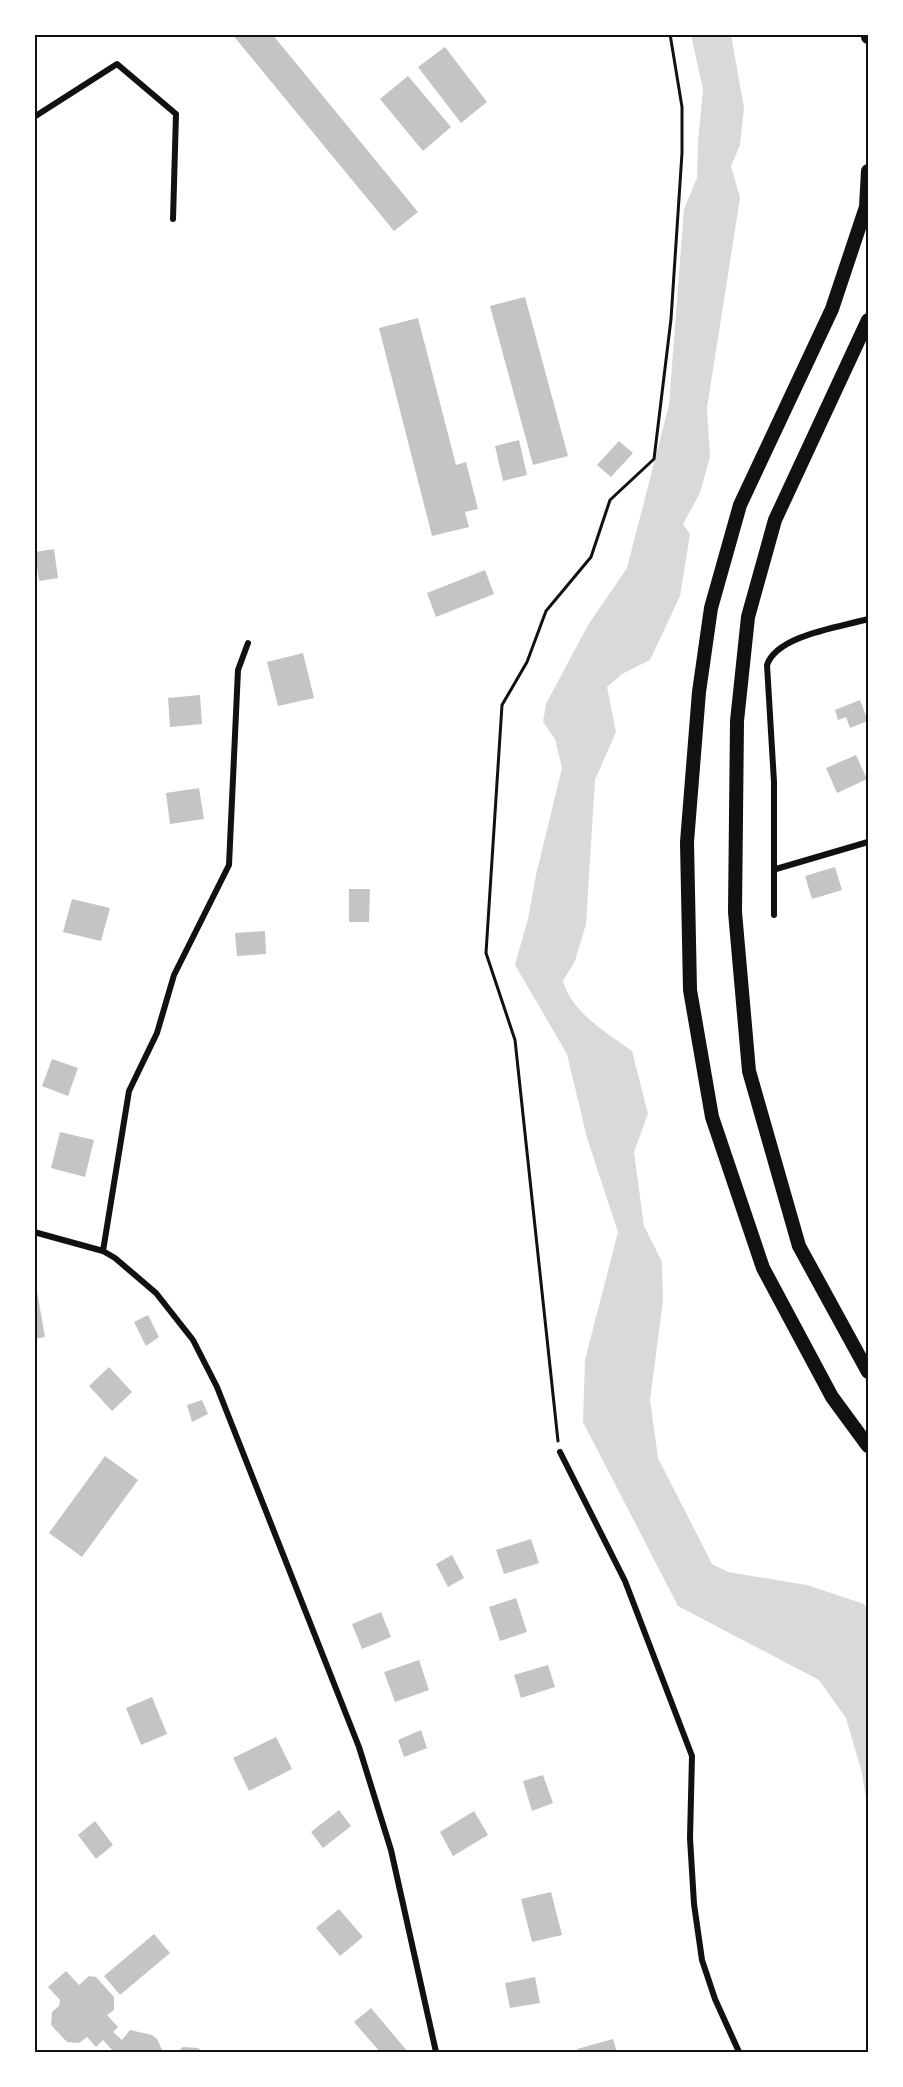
<svg xmlns="http://www.w3.org/2000/svg" width="903" height="2087" font-family="Helvetica,sans-serif">
<rect width="100%" height="100%" fill="#fff"/>
<path fill="#d9d9d9" d="M691,35h40l13,73 -4,37 -9,21 9,32 -33,210 3,49 -10,36 -17,31 7,10 -10,62 -30,64 -28,14 -15,13 9,45 -21,48 -9,144 -11,37 -12,20c9,32 43,51 69,70l16,63 -14,38 10,74 18,36 1,38 -13,100 8,58 54,106 16,8 79,13 57,19 4,7v200l-6,-38 -16,-55 -27,-38 -141,-74 -95,-184 2,-62 33,-128 -31,-94 -20,-84 -52,-89 13,-46 8,-44 26,-107 -7,-29 -12,-17 3,-18 42,-79 39,-57 42,-163 15,-196 13,-31 1,-36 5,-53z"/>
<path fill="#c4c4c4" d="M232,34h40l146,178 -24,19z
M445,47l42,55 -26,21 -43,-56z
M408,76l43,51 -28,24 -43,-52z
M525,297l43,159 -35,9 -43,-159z
M418,318l38,147 10,-3 12,47 -13,3 4,15 -37,9 -53,-208z
M519,440l8,35 -24,6 -8,-35z
M619,441l14,12 -22,24 -14,-12z
M54,549l4,29 -19,3 -4,-29z
M485,570l9,24 -58,23 -9,-24z
M303,653l11,45 -36,8 -11,-44z
M200,695l2,29 -32,3 -2,-29z
M860,700l8,21 -18,7 -4,-11 -8,3 -3,-10z
M856,755l11,24 -30,14 -11,-25z
M199,788l5,31 -34,5 -4,-31z
M835,867l7,23 -30,9 -7,-23z
M349,889h21l-1,33h-20z
M72,899l38,9 -9,33 -38,-9z
M265,931l1,23 -29,2 -2,-23z
M52,1059l26,9 -10,28 -26,-10z
M60,1132l34,8 -9,37 -34,-9z
M37,1291l8,46 -11,2v-47z
M148,1315l11,22 -13,9 -12,-24z
M109,1367l23,25 -20,19 -23,-25z
M202,1400l6,14 -16,8 -5,-17z
M105,1456l33,24 -56,77 -33,-24z
M531,1539l8,24 -35,11 -8,-24z
M452,1555l12,23 -16,9 -12,-23z
M516,1598l11,34 -27,9 -11,-34z
M381,1612l10,25 -29,12 -10,-25z
M419,1660l10,30 -34,12 -11,-30z
M548,1665l7,22 -34,11 -7,-23z
M152,1697l15,37 -26,11 -15,-37z
M421,1730l6,18 -23,9 -6,-17z
M276,1737l16,32 -43,22 -16,-33z
M543,1775l10,28 -21,8 -9,-30z
M339,1810l12,16 -28,22 -12,-16z
M474,1811l14,24 -35,21 -13,-24z
M95,1821l18,24 -17,14 -18,-24z
M551,1892l11,43 -30,7 -11,-43z
M339,1909l24,28 -23,19 -24,-28z
M154,1934l16,19 -50,42 -16,-19z
M66,1971l13,14 10,-9 7,1 18,20v13l-7,5 11,12 -5,5 9,8 8,-10 22,5 5,4 6,13h-49l-11,-12 -7,7 -9,-10 -8,6 -12,-1 -16,-17 1,-13 7,-6 1,-6 -12,-13z
M535,1977l5,26 -30,5 -5,-25z
M371,2008l37,44h-28l-26,-30z
M613,2039l4,13h-38l-2,-3z
M183,2047l15,1 5,4h-26z"/>
<g fill="none" stroke-linecap="round" stroke-linejoin="round">
<path stroke="#111" stroke-width="3" d="M558,1441l-43,-401 -29,-87 16,-248 25,-43 19,-51 45,-54 19,-57 44,-41 17,-140 11,-166v-46l-12,-73"/>
<path stroke="#111" stroke-width="6" d="M34,117l83,-53 59,50 -3,105
M776,869l92,-27
M774,915v-133l-7,-117c10,-30 74,-38 101,-46
M34,1232l69,19 12,7 41,35 37,47 24,47 142,360 32,103 45,202
M103,1251l26,-160 28,-58 17,-58 55,-110 9,-195 10,-27
M560,1452l65,129 67,175 -2,82 4,66 8,56 13,39 24,53"/>
<path stroke="#111" stroke-width="14" d="M868,34v3
M868,171l-2,36 -34,102 -92,196 -29,103 -12,84 -12,150 3,148 22,127 51,151 69,129 36,49
M868,320l-93,200 -27,97 -11,104 -2,191 14,159 50,175 69,126"/>
</g>
<rect width="903" height="2087" fill="none" stroke="#ffffff" stroke-width="72"/>
<rect x="36" y="36" width="831" height="2015" fill="none" stroke="#111" stroke-width="2"/>
</svg>
